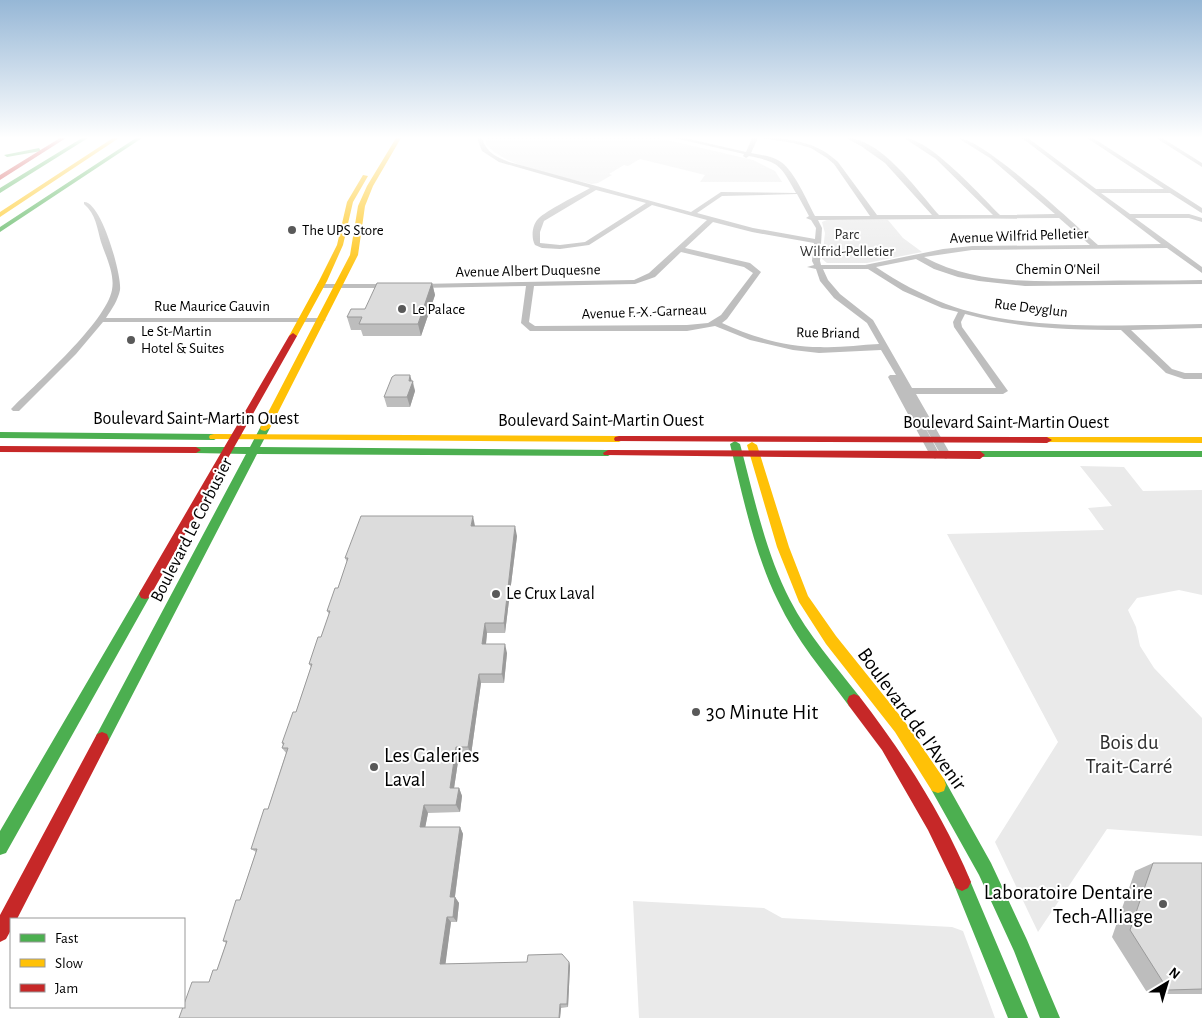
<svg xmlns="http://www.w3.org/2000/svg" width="1202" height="1018" font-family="'Alegreya Sans',sans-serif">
<rect width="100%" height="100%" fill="#fff"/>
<path fill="#eaeaea" d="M484,138h175l94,22 22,11 7,11h-82l5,-7 -65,-16 -12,7 -4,-1 -15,9 3,1 -14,8 -6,1c-24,-6 -102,-19 -108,-46z
M827,220h61l15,18 19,14 -55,11h-40l-5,-4 3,-26 -3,-11z
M1080,466l44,1 19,24 59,-1v105l-23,-5 -42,8 -9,12 8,17 4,19 14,22 48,50v118l-95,-7 -69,103 -43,-90 63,-100 -111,-208 157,-4 -16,-22 24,-2z
M633,901l131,7 18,10 170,9 11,4 32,87h-356z"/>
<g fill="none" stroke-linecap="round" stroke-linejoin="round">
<path fill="#bebebe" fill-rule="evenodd" d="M477,138h5c4,14 14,19 27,24l182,50 30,-20 75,1c-15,-27 -16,-31 -47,-37l-3,2 -3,-2 1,-2 -70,-16h11l61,14 6,-14h6l-7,15c10,2 22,3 30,9 14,10 26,39 34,54h55l-36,-52 -7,-6 -16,-10 -18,-5 -31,-5c28,0 55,4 76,24l39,53h55l-47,-52 -24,-17 -15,-8c35,0 71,52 93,77h54l-57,-56 -32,-21c25,0 77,58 96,77l55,-1 -65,-56 -32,-20c25,0 116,86 140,107l63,-1 -139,-106h6l68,51h68l-77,-51h6l109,70v5l-2,-1 -30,-19h-69l29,21h59l13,4v4l-13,-4h-54l67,49v6l-35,-25 -195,2 -48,7c52,28 110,24 167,24 37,-1 74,0 111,-1v4l-177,2 -46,-5 -21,-4 -24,-8 -18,-10 -40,8c22,15 45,27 70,37 75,28 176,21 256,20v4l-71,2 41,39 13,4h17v6h-18l-18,-6 -45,-43c-52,0 -105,-2 -156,-16l-4,8 1,5 46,64 -5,3h-87l35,61 -5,4 -4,-2 -22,-39 20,37 -5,4 -5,-4 -42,-78 2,-2h6l-15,-25 -62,3 -26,-3 -43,-10 -35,-14 -28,5h-157l-9,-8 5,-37 -107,2 -4,-2 4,-2 215,-4 15,-7 58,-53 -55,-15 -63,40 -29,4 -18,-1 -7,-3c-4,-7 -3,-20 3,-26 9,-9 40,-24 52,-31l-91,-26 -17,-11zM596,190l50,13 -61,39 -25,3 -20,-2v-11l4,-11zM797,194l12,22 -3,2 5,2 5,8 -1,11 -62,-11 -56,-15 25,-17zM1059,218l31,27 -118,1 -29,3 -78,16h-44l-1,-4 2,-33 -4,-8zM713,222l39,10 62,11 -2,18 2,4 -7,2 9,2 4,12 14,17 33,25 12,21c-20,1 -40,4 -59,3 -34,0 -68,-10 -98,-24l5,-4 34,-47 -11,-9 -65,-15zM681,252l63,15 9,6 -32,42 -13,8 -21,2 -152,1 -6,-4 5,-36 101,-2 20,-7zM823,269h45l35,22 39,17 16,4 -5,10 1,5 42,61h-84l-39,-68 -33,-26 -12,-14z
M1156,138h6l40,25v4z
M84,202c17,-1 38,73 36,88 -2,10 -8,19 -14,28h216l4,2 -4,2h-219l-27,32 -57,57h-6l-2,-2 2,-2c24,-24 93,-85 99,-117 3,-16 -6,-33 -11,-48 -4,-14 -5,-28 -17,-38z
M317,284h73l4,2 -4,2h-73z"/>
<path fill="#4caf50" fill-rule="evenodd" d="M82,138h6l-88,55v-5z
M136,138h6l-142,94v-5z
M39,148l2,3 -34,6 -3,-2z
M265,425l5,3 -10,19 348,3 5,3 -5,3 -351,-2 -150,290 -5,2 -5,-2 -2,-5 2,-5 149,-280 -50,-1 -5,-3 5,-3h54l11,-21z
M0,432l214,2 5,3 -5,3 -214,-2z
M735,441l5,3c14,52 25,108 50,156 18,35 45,65 69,96l2,5 -2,5 -5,2 -5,-2c-25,-34 -53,-66 -71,-105 -24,-49 -35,-104 -48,-157z
M980,451h222v6h-226l-1,-2 1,-2z
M145,589l4,1 2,4 -2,4 -143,255 -6,2v-24l141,-241z
M938,777l6,2 47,84 36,77 33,78h-20l-26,-67 -35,-76 -47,-84 -2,-6 2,-6z
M962,873l6,3 60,142h-20l-55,-136 3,-6z"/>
<path fill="#ffc107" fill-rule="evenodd" d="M113,138h6l-119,79v-5z
M396,138h5l-28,48 -8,20 -7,49 -88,173 -5,3 -4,-1 -1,-2 90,-173 8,-49 9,-20z
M363,175l5,1 -15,26 -10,43 -16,36 -30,55 -4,3 -3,-1 -1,-2 30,-55 18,-36 10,-43z
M214,434l405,2 5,3 -5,3 -409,-3 -1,-2 1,-2z
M1047,437h155v6l-159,-1 -1,-2z
M752,442l5,3 32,102 19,49 28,40 69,86 39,57 2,6 -2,6 -6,2 -6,-2 -37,-59 -69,-88 -27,-42 -22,-55 -30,-102z"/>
<path fill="#c62828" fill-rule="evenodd" d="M60,138h6l-66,42v-5z
M293,333l4,3 -148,262 -4,1 -4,-1 -2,-4 2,-4 148,-254z
M619,436l428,1 5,3 -5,3 -432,-2 -1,-2 1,-2z
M0,446l196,1 5,3 -5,3 -196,-1z
M608,450l372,1 5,4 -5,4 -376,-4 -1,-2z
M854,694l5,2c44,57 84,119 112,186l-3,6 -6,3 -6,-3 -28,-58 -46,-80 -33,-44 -2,-5 2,-5z
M102,732l5,2 2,5 -2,5 -90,175h-6v11l-5,9 -6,3v-27l97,-181z"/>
</g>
<path fill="#bdbdbd" d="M432,283l3,12 -14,41h-58l-2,-6h-10l-4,-13 18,-8z
M412,381h1l2,10 -5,16h-23l-3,-10z
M475,526l42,10 -12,97h-18l-1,11 21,9 -3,30h-23l-10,72h-12l-5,33h5l3,8 -2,16 -32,1 -3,14h35l3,7 -8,63 4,6 -2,19h-6l-6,42 124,-2 1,4 -2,41 -7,1 -1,10h-381l30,-36 8,-12 9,-27 -3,-2 17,-41 16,-48 -5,-3 17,-40 18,-56 -4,-5 1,-3 -1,-2 14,-31 15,-45 -2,-3 12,-27 8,-23 -2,-3 11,-23 9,-26 -2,-4z
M1153,863h49v131h-54l-36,-57 23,-66z"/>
<path fill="#9a9a9a" d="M432,283l3,12 -14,41 -3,-12z
M410,375l5,16 -5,16 -3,-10 2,-16z
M473,516l2,10h-4z
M515,526l2,10 -12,97 -1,-10z
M485,623l2,10 -2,20 -3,-9z
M505,644l2,9 -3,30 -2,-9z
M479,674l2,9 -10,72 -3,-8z
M456,747l3,8 -6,40 -3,-7z
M459,788l3,8 -2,16 -4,-7z
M424,805l4,8 -4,21 -4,-7z
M460,827l3,7 -9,69 -4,-6z
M455,897l4,6 -2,19 -4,-5z
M447,917l4,5 -6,46 -5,-4z
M569,962l1,4 -2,41 -1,-3z
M560,1004l1,4 -1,10h-1z"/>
<path fill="#dcdcdc" stroke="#9a9a9a" d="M377,283h55l-14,41h-59l3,-7h-15l4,-8h14z
M395,375h15l-1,6h4l-6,16h-23l8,-20z
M361,516h112l-2,10h44l-11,97h-19l-3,21h23l-3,30h-23l-11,73h-12l-6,41h9l-3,17h-32l-4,22h40l-10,70h5l-2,20h-6l-7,47 87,-2 1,-7 34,-1 7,8 -2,42h-7l-1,14h-380l13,-36h17l4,-12h4l10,-29h-4l13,-41h4l17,-51h-6l13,-40h4l20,-61h-6l2,-5h-2l11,-31h3l16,-48h-3l9,-27h3l9,-26h-3l8,-23h3l10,-30h-3z
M1153,863h49v126l-34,1 -38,-60z"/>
<linearGradient id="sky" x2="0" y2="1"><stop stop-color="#96b7d6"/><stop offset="0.49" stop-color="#fff"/><stop offset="1" stop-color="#fff" stop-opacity="0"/></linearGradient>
<rect width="1202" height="281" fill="url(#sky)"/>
<g fill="#595959" stroke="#fff" stroke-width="2">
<circle cx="292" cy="230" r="5"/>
<circle cx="402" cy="309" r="5"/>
<circle cx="131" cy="340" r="5"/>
<circle cx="496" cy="594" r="5"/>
<circle cx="696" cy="712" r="5"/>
<circle cx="374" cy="767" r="5"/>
<circle cx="1163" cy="904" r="5"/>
</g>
<g text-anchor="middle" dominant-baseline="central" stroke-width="4" stroke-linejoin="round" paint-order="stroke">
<g font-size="15" fill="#000" stroke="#fff" text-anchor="start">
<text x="302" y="230">The UPS Store</text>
<text x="412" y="309">Le Palace</text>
<text x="141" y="331">Le St-Martin<tspan x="141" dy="17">Hotel &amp; Suites</tspan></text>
</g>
<g font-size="15" fill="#2f2f2f" stroke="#fff">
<text x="847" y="234">Parc<tspan x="847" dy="17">Wilfrid-Pelletier</tspan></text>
</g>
<g font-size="15" fill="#000" stroke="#fff">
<text transform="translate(1019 236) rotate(-2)">Avenue Wilfrid Pelletier</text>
<text x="1058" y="269">Chemin O'Neil</text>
<text transform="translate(528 271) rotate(-1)">Avenue Albert Duquesne</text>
<text x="212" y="306">Rue Maurice Gauvin</text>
<text transform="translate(1031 308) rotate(7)">Rue Deyglun</text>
<text transform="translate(644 312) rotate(-2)">Avenue F.-X.-Garneau</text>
<text transform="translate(828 333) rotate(1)">Rue Briand</text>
</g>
<g font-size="18" fill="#000" stroke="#fff">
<text x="196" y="419">Boulevard Saint-Martin Ouest</text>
<text x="601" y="421">Boulevard Saint-Martin Ouest</text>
<text x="1006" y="423">Boulevard Saint-Martin Ouest</text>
<text transform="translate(192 530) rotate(-63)">Boulevard Le Corbusier</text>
</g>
<g font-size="18" fill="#000" stroke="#fff" text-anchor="start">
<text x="506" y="594">Le Crux Laval</text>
</g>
<g font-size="21" fill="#000" stroke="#fff" text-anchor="start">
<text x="706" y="712">30 Minute Hit</text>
<text x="384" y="755">Les Galeries<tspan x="384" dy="24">Laval</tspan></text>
<text x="1153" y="892" text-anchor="end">Laboratoire Dentaire<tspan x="1153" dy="24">Tech-Alliage</tspan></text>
</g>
<g font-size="21" fill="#000" stroke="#fff">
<text transform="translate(912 719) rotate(54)">Boulevard de l'Avenir</text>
</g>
<g font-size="21" fill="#2f2f2f" stroke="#fff">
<text x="1129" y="742">Bois du<tspan x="1129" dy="24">Trait-Carré</tspan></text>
</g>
</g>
<rect x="10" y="918" width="175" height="90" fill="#ffffff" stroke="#999999"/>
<rect x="20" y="934" width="25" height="8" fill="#4caf50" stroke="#999999"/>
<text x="55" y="943" font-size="15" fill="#000000">Fast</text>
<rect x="20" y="959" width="25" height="8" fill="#ffc107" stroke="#999999"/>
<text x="55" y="968" font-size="15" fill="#000000">Slow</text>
<rect x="20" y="984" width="25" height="8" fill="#c62828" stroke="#999999"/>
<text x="55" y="993" font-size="15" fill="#000000">Jam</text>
<g transform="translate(1167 983) rotate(38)" stroke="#ffffff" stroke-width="4" paint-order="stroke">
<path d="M0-4L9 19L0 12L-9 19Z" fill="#000000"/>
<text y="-8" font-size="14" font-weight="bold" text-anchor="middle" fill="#000000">N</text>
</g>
</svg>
